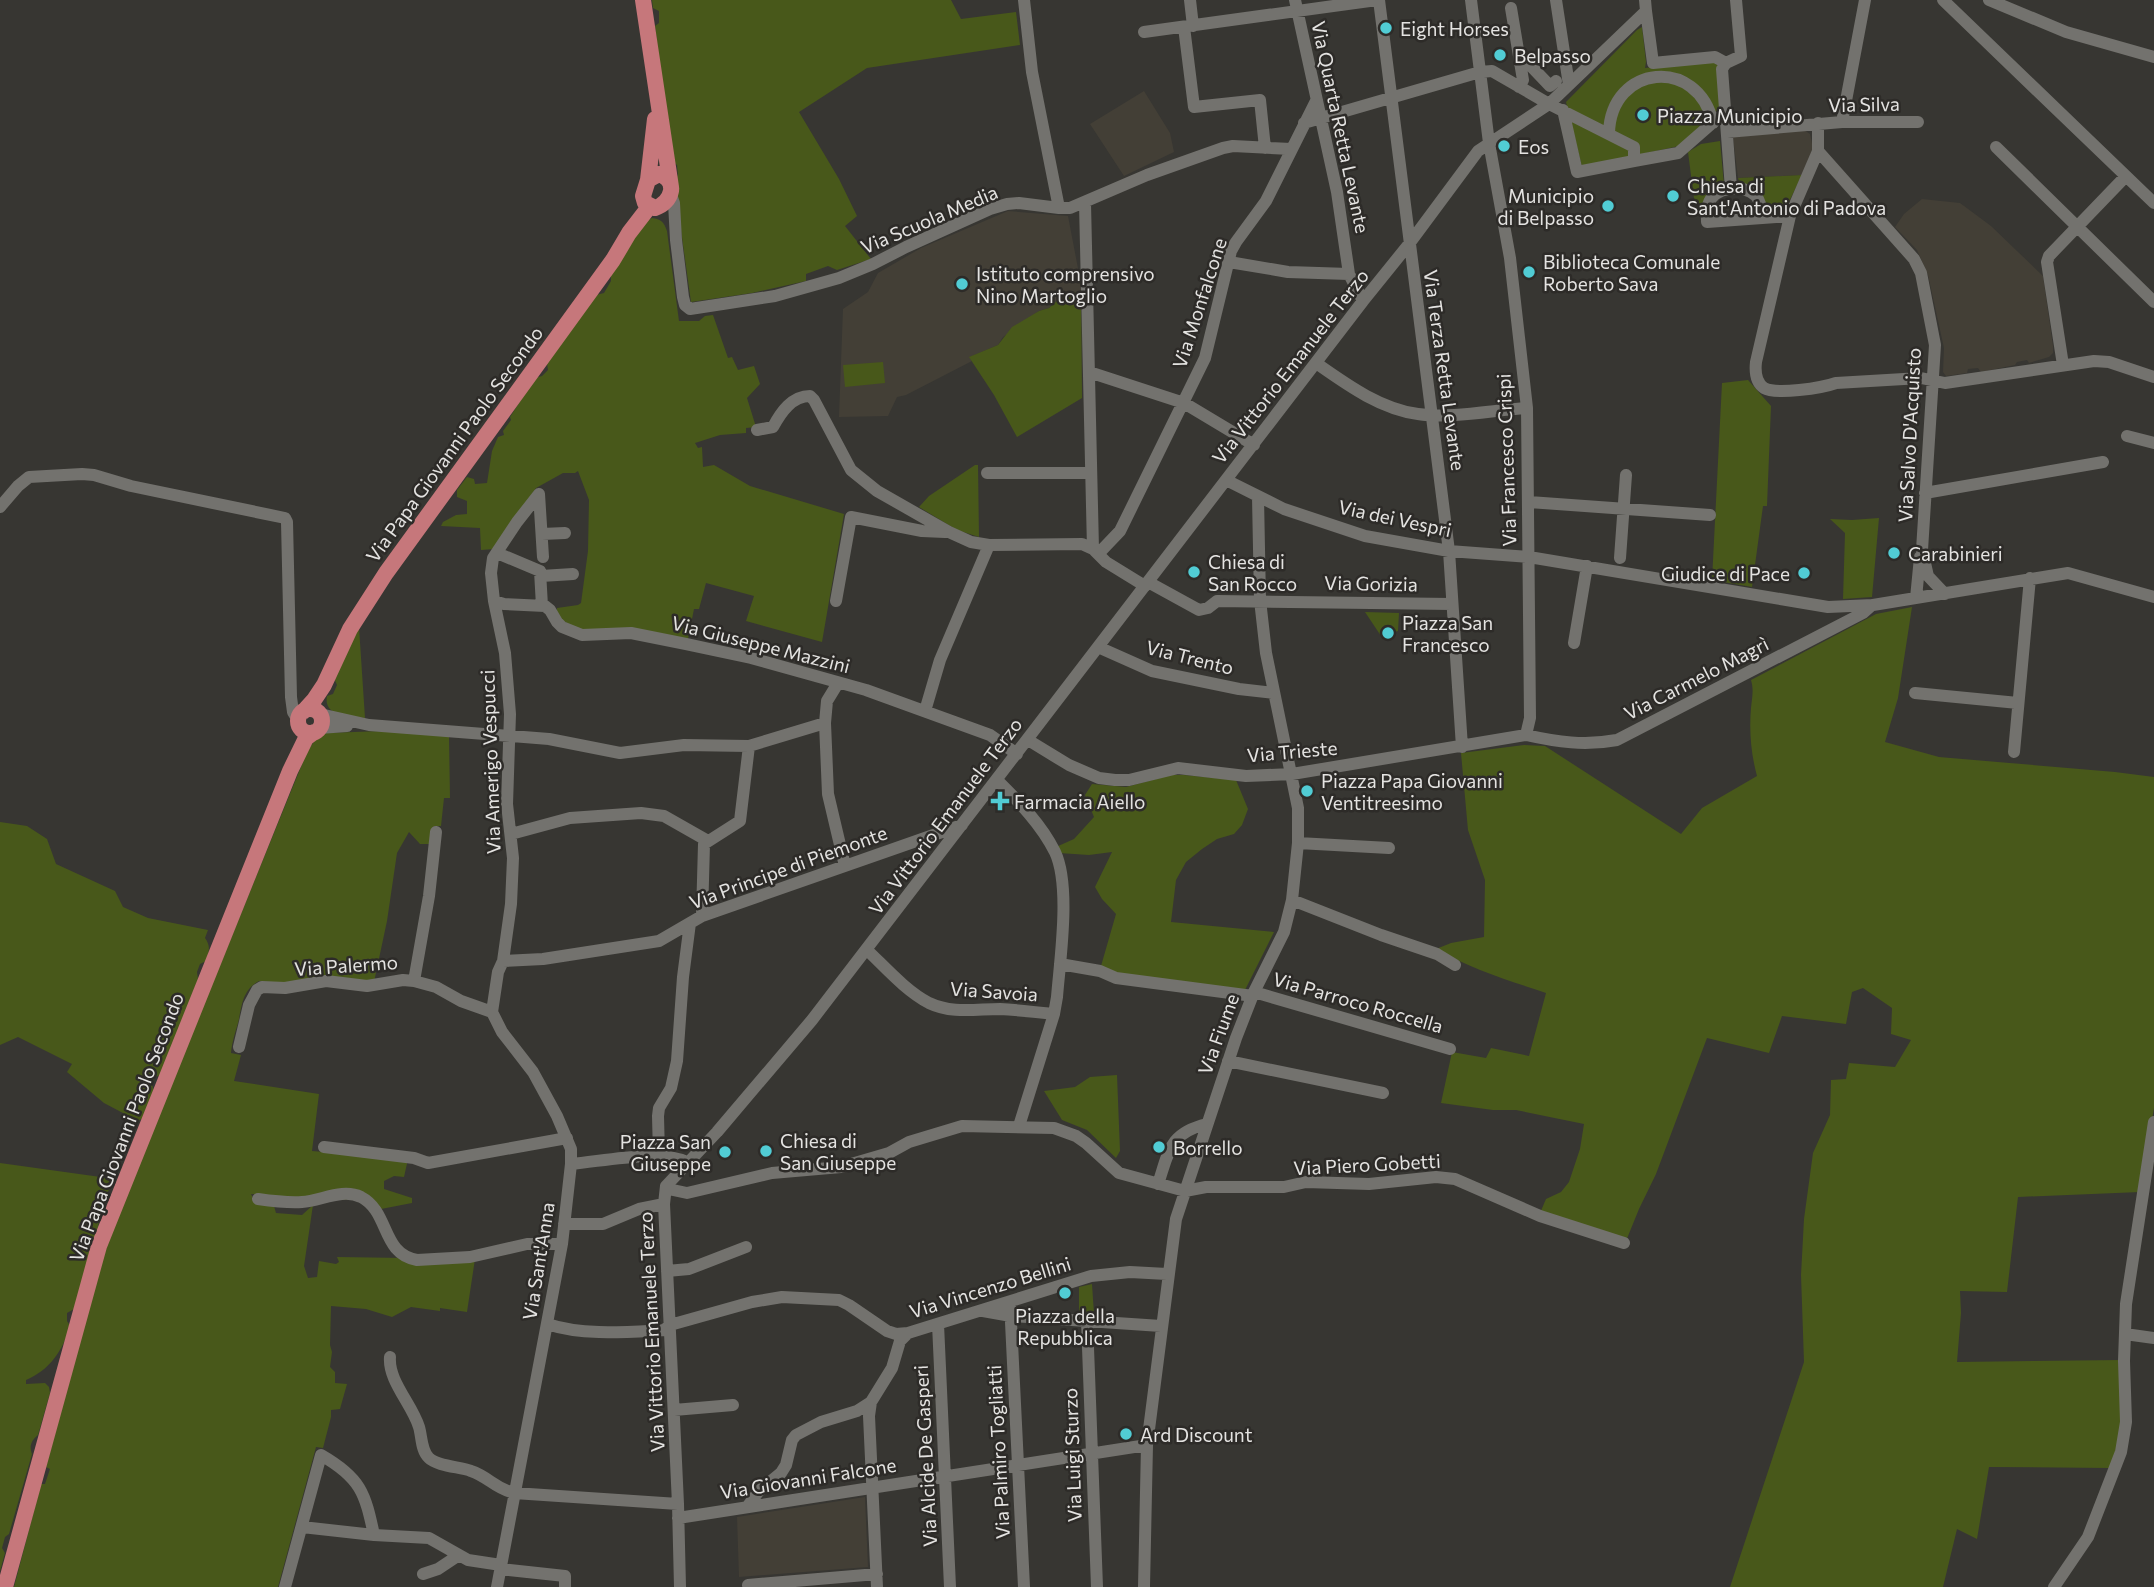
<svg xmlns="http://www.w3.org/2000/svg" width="2154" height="1587" font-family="Commissioner,sans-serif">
<rect width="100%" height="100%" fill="#373632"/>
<path fill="#433f36" d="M1144,91l26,42 4,19 -50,24 -34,-52z
M1804,130l6,4 3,14 -11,27 -64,3 -5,-41z
M1922,199l38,4 31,23 52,50 10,70v7l-4,4 -20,6 -2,-3 -10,2 -2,3 -34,7 -3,-4 -10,1 -1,4 -21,3 -3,-4 1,-24 -16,-73 -11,-25 -22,-23 9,-13z
M1008,211l60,5 13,68v9l-13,-2 -19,17 -10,3 -36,26 -5,8 -28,12 2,4 -66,34 -9,2 -9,19 -49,1 4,-108 25,-17 10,-19 43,-25z
M865,1497l3,70 -129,10 -2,-60z"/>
<path fill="#48581a" d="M652,0h299l10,19 55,-7 4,33 -153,23 -68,44 40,67 18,37 -12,10 26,33 -34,11 -9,-4 -22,8v7l-54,12 -61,9 -17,-122 4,-5 -1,-10 -5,-4 -17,-135 4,-3v-12l-6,-3z
M1642,27l4,35 -1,6 66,-7 7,4 4,41 -43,40 -97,21 -16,-65 71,-72z
M1720,141l4,44 -21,28 -7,1 -8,-62 13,-8z
M1802,175l-18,37 -16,-2c-8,-11 -27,-18 -30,-32z
M652,218c9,1 12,4 15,13l12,90h20l6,-5 8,-1 15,43 4,-1 6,13 16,-4 6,18 -13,14 9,29 -10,1v5l-26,2 -25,8 3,5 4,-1 1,20 11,-2 36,21 94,28 -22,128 -76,-21 8,-25 -48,-13 -7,26h-5l-6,30 -106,-7 -25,-15v-9l21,-3 3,-2 7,-52 1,-51 -11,-29 -3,2h-12l-27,15 -42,61 -13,1 -1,-22 -39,-2 2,-4 13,-7 11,-1v-13l-10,-4v-7l10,-13 7,2 1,5 12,-1 5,-32 6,-14 6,-2 -1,-4 8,-11 -1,-3 25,-39 7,-2 6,-6 -1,-7 49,-68 8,-2 7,-12v-10l25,-35 6,-13z
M1068,291l13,2 1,105 -65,39 -23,-42 -25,-38 29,-12 14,-18 27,-16 10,-3z
M883,362l2,21 -40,4 -2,-22z
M1748,380l23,26 -4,100h-4l-11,81 -40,-7 10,-197z
M975,465h3l1,72 -22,-7 -38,-23 10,-11z
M1879,518l-7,79 -29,2 2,-66 -15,-14 22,1z
M1912,607l-14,91 -13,44 54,15 176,15 39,5v331l-14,84 -122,5 -11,95 -47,-1 1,22 -4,49 164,-2c1,37 4,72 -11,108l-121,-1 -12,72 -20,-10 -14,58h-213l74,-225 -3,-87 3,-56 9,-66 17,-38 1,-35 15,-1 3,-16 46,4 16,-27 -20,-6 1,-26 -29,-20 -11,4 -6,32 -64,-8 -13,37 -62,-15 -51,136 -17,35 -13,32 -86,-28 6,-14 15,-7 8,-10 11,-33 4,-25 -68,-14h-23l-52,-7 11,-51 34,6 5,-10 38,8 17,-63c-39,-13 -75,-24 -110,-44l15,-6 33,-6 1,-57 -17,-50 -7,-77 63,-8 21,1 136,88 21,-26 55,-32c-6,-22 -8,-45 -6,-68 1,-10 3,-18 0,-28l125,-66z
M1365,612l34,1 -1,18 -17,5z
M359,627l6,91c-15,-2 -42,-1 -38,-22l6,-2 4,-9 -3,-7z
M382,731l67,4 1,63h-6l-3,28h-7l-3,18h-11l-11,-12 -12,21 -10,68 -13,61 -97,1 -18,-2c-16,9 -17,23 -20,38 -3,12 -7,22 -8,34l10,2 -7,26 85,13 -7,57 96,8 -4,18 -10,-1 -10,5v8l28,9v5l-31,6 -8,-9 -77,-1 -45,-5 5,10 18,2 2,7 26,2 11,-10 -9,61 4,12 9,-1 2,-16 17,3 3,-2 -2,-5 138,2 -8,53 -27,-4v3l-29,-4 -19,10 -26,-8 -35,-3 -1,39 2,7 -2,15 5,5v11l12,1 -7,25 -9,1v7l-8,31 -7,-1 -38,140h-264l27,-103h4l5,-15 -4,-2 56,-209 15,-41 188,-460c5,-11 9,-18 21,-24z
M1171,775h13l52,5 12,29 -6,16 -8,9 -17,5 -15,10 -16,13 -10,18 -5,42 103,10 -29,58 -131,-16 -13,-8 15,-52 -14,-15 -7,-12 17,-35 -23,3 -30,-2 -3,-6 18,-8 20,-22 -9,-22 7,-11 34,3z
M0,822l27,4 20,13 9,25 59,27 8,16 25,11 60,12 -3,8c6,8 4,14 1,23l-6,3 -3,8 1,7 -37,96 -6,2 -3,8 2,6 -11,27 -5,3 -34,-18 -37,-31 5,-8 -54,-27 -18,8z
M1117,1075l3,76 -4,7 -29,-28 -25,-10 -18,-29 31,-4 15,-10z
M0,1163l115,16c-3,9 -7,11 -11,19 -2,2 -6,32 -8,39l-6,3 -2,8 2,7 -16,54 -7,4v8l3,5c-7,24 -20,44 -44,54v4l19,-1 4,4 1,6 -12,42c-7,6 -9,11 -6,19l-23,80 -4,3 -3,11 3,5 -5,18z
M1092,1284l2,30 -15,-1v-26z"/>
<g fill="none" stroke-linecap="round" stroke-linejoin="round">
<path stroke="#73726e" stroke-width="12" d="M1024,0l8,72 27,136
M1190,0l3,26
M1295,0l42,192 12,82 14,27
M1379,0l70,551 13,196
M1471,0l18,143 21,115 17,150 3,310 -4,17
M1556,0l13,85
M1943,0l211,203
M1989,0l77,32 88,25
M1511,8l12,72 -4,7
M1646,11l7,52 62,-6 11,6
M1184,27l10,80 66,-7 5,48
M1144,32l233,-32
M1726,63l-4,6 9,120
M1726,63l15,-7 -5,-56
M1520,64l8,-1 22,23 6,-5
M1842,122l23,-122
M1304,123l176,-51 12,-1 57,33 85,43v14l-57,11 -14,-62
M1818,123v28l-28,65 -34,146c-1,9 -1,20 8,26 12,7 58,0 72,-5l85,-5 24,5 149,-22 15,1 45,15
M1727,132l115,-10h76
M1609,133c2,-69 89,-77 104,-10
M1996,147l158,155
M1818,151l96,108 7,14 14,72 -13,205 6,26 17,18
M1634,161l44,-8 40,-35
M671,195l3,8 2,37 7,57 2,8 5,4 85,-13 64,-18 34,-14 33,-17 84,-38 17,-5 12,-1 40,5h11l77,-33 76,-27 10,-2 58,3
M1085,203l8,346
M1762,218c0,-8 -1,-16 -6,-22 -12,-13 -43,-9 -48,9 -2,5 -1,11 -1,17l83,-6
M1229,262l59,10 61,2
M1316,363c30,21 64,46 102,51 32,5 76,-4 109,-6
M2063,365l-16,-103 2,-6 77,-80
M1089,372l95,31 70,42
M757,430l16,-3c8,-15 19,-31 37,-31l4,4 37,70 26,21 72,41 22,10 18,3 93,-1 11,5 13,13 39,24
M2127,436l27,7
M987,473h104
M1226,480l58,29 81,27 84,15 80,6 299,50 45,-2 195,-32 86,24
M1925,493l178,-31
M539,494l4,63
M1529,502l181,13
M0,507l18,-21 11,-9 53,-3 12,1 37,11 154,32 2,4 4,175 2,15 5,8
M542,534l23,-1
M497,553l43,18 2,35
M1099,553l21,-22 85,-173 26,-107 5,-9 30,-41 50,-100
M1620,558l6,-83
M541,576l32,-2
M1148,582l51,28 9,-2 9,-7 235,3
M1916,598l4,-41
M494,601l10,3 41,2 5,4 7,12 5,5 20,8 49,-2 55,11 65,14 115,32 124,45 27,19
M836,601l15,-84 71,14 23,1
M1574,643l13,-77
M1098,647l54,24 87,18 35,4
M838,683l-11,18 -2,22 3,71 17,72
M1915,693l103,10
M925,711l15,-51 49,-115
M320,714l49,11 180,14 71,14 64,-8 65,1 76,-23
M319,728l28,-2
M1028,740l41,25 30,13 16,2h14l49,-12 68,8 46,-2 234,-39c31,7 59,11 91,5l246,-127 9,-8
M2014,752l16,-174
M997,780c22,22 44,44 58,72 16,34 5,107 2,145l-3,17 -35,112
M511,834l59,-16 71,-5 23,3 44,25
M1298,843l91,5
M1292,900l89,35 56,19 18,11
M702,916l2,-72 36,-23 9,-75
M867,950c19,18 39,41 62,53 23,11 47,6 71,6 18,1 36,3 54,5
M503,961l40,-2 116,-18 43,-25 260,-91
M1060,964l40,7 16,7 137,18
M414,981l15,-85 7,-64
M1254,992l196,57
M239,1047l10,-42 8,-15 5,-3 23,1 41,-7 41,5 36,-6 11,1 22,6 25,14 31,11
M1228,1061l155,32
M324,1147l90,11 14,5 139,-25
M659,1155l-1,-39 1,-8 12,-20 6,-27 6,-84 7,-54
M571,1164c34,-3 86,-15 116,-2
M1158,1184c11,-33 11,-51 49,-60
M666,1186l7,4 14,3 85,-20 69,-6 48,-14 20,-11 53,-16 92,2 22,8 10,7 33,30 66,18 21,-4h78l22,-5 63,2 67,-7 19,2 85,37 84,27
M258,1199c14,2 29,4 44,3 19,-1 40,-14 59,-5 29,15 20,57 56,63l53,-3 57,-13h35
M564,1224h39l36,-15 25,-5
M667,1271l22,-2 57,-22
M1010,1302l14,285
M983,1311l28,5 150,10
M1087,1321l10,266
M547,1324c37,12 79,8 117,6l6,-5 82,-23 30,-5 57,3 10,5 38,26 9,3 12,-1 183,-57 39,-4 37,2
M938,1324l12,263
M2125,1334l29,4
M390,1357c-2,24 22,47 29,70 3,10 2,24 10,31 8,8 31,9 42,13 18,6 23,17 43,22l164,11
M871,1402l-2,14 8,171
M674,1410l59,-5
M747,1507l12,-16 22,-18 5,-8 6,-25 4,-5 25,-13 36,-11 14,-9 21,-34 8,-27 8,-8
M678,1518l469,-73
M302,1527l72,8 55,3 39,22 33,5
M500,1569l65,7v11
M423,1574l15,-5 21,-14
M748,1585l129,-11
M285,1587l36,-132c40,23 44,38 53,80
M497,1587l65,-343 9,-80v-15l-14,-33 -24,-44 -31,-40 -10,-20 6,-40 5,-11 8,-57 2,-46 -6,-54 3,-90 -5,-61 -11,-52 -3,-28 2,-15 24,-36 22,-28
M680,1587l-2,-83 -14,-300 2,-18 51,-54 95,-112 551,-719 46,-57 69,-93 71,-47 97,-93 -1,-11
M1144,1587l3,-142 29,-226 60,-181 18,-46 30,-60 8,-32 6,-57v-35l-32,-155 -6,-53 -2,-103
M2054,1587l34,-50 33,-85 5,-30 -2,-61 2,-57 28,-182"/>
<path stroke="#c6777b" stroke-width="16" d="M643,0l28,187
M659,174c20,6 13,29 -4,34l-10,-5 -2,-7 5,-16z
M648,180l7,-61
M298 721a12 12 0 1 1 24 0a12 12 0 1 1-24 0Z
M304,711l10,-11 10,-15 26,-56 36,-56 227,-313 16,-27 20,-26
M5,1587l94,-341 191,-475 16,-33 8,-6"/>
</g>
<g fill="#51ccd4" stroke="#2d2b28" stroke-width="2.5">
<circle cx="1386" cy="28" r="7"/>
<circle cx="1500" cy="55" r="7"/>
<circle cx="1643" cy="115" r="7"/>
<circle cx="1504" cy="146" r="7"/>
<circle cx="1673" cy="196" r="7"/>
<circle cx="1608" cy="206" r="7"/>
<circle cx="1529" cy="272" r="7"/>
<circle cx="962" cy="284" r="7"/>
<circle cx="1894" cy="553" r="7"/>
<circle cx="1194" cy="572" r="7"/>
<circle cx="1804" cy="573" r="7"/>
<circle cx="1388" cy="633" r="7"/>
<circle cx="1307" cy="791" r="7"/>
<path d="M996.5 790.5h7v7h7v7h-7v7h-7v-7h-7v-7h7z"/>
<circle cx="1159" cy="1147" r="7"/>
<circle cx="766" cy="1151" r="7"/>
<circle cx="725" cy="1152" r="7"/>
<circle cx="1065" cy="1293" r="7"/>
<circle cx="1126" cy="1434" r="7"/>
</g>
<g text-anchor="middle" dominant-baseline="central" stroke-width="5" stroke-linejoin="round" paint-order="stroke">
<g font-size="19" fill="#e4e3e1" stroke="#2d2b28" text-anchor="start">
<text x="1400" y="28">Eight Horses</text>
<text x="1514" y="55">Belpasso</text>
<text x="1657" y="115">Piazza Municipio</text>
<text x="1518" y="146">Eos</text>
<text x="1687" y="185">Chiesa di<tspan x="1687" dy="22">Sant'Antonio di Padova</tspan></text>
<text x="1594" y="195" text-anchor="end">Municipio<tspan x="1594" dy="22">di Belpasso</tspan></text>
<text x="1543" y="261">Biblioteca Comunale<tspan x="1543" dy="22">Roberto Sava</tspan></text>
<text x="976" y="273">Istituto comprensivo<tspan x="976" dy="22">Nino Martoglio</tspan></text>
<text x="1908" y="553">Carabinieri</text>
<text x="1208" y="561">Chiesa di<tspan x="1208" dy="22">San Rocco</tspan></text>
<text x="1790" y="573" text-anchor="end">Giudice di Pace</text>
<text x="1402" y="622">Piazza San<tspan x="1402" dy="22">Francesco</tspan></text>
<text x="1321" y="780">Piazza Papa Giovanni<tspan x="1321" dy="22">Ventitreesimo</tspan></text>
<text x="1014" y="801">Farmacia Aiello</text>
<text x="780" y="1140">Chiesa di<tspan x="780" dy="22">San Giuseppe</tspan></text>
<text x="711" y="1141" text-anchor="end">Piazza San<tspan x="711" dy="22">Giuseppe</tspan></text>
<text x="1173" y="1147">Borrello</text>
<text x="1065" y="1315" text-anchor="middle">Piazza della<tspan x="1065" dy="22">Repubblica</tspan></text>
<text x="1140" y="1434">Ard Discount</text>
</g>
<g font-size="19" fill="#e4e3e1" stroke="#2d2b28">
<text transform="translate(1864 104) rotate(-1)">Via Silva</text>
<text transform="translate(1341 127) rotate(78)">Via Quarta Retta Levante</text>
<text transform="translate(929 219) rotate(-23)">Via Scuola Media</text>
<text transform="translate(1199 303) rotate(-72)">Via Monfalcone</text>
<text transform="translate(1290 366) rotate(-52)">Via Vittorio Emanuele Terzo</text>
<text transform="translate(1445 370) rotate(82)">Via Terza Retta Levante</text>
<text transform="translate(1909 435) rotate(-87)">Via Salvo D'Acquisto</text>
<text transform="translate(454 444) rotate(-54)">Via Papa Giovanni Paolo Secondo</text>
<text transform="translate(1506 460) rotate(-92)">Via Francesco Crispi</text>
<text transform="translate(1395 518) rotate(12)">Via dei Vespri</text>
<text transform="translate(1371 583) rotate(1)">Via Gorizia</text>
<text transform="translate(761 644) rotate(14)">Via Giuseppe Mazzini</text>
<text transform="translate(1190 657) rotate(14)">Via Trento</text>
<text transform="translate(1696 678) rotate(-27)">Via Carmelo Magrì</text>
<text transform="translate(1292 751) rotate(-5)">Via Trieste</text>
<text transform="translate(490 762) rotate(-92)">Via Amerigo Vespucci</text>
<text transform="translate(945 816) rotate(-53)">Via Vittorio Emanuele Terzo</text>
<text transform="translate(788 867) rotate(-20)">Via Principe di Piemonte</text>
<text transform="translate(346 965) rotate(-4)">Via Palermo</text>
<text transform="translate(994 991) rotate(4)">Via Savoia</text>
<text transform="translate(1358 1002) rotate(16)">Via Parroco Roccella</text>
<text transform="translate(1218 1034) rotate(-70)">Via Fiume</text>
<text transform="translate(126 1127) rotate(-69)">Via Papa Giovanni Paolo Secondo</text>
<text transform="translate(1367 1164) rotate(-3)">Via Piero Gobetti</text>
<text transform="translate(538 1261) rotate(-81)">Via Sant'Anna</text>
<text transform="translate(990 1287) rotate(-17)">Via Vincenzo Bellini</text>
<text transform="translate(651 1332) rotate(-93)">Via Vittorio Emanuele Terzo</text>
<text transform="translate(998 1452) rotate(-93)">Via Palmiro Togliatti</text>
<text transform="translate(1072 1455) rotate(-92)">Via Luigi Sturzo</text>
<text transform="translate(925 1456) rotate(-93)">Via Alcide De Gasperi</text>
<text transform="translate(808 1478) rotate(-9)">Via Giovanni Falcone</text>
</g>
</g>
</svg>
